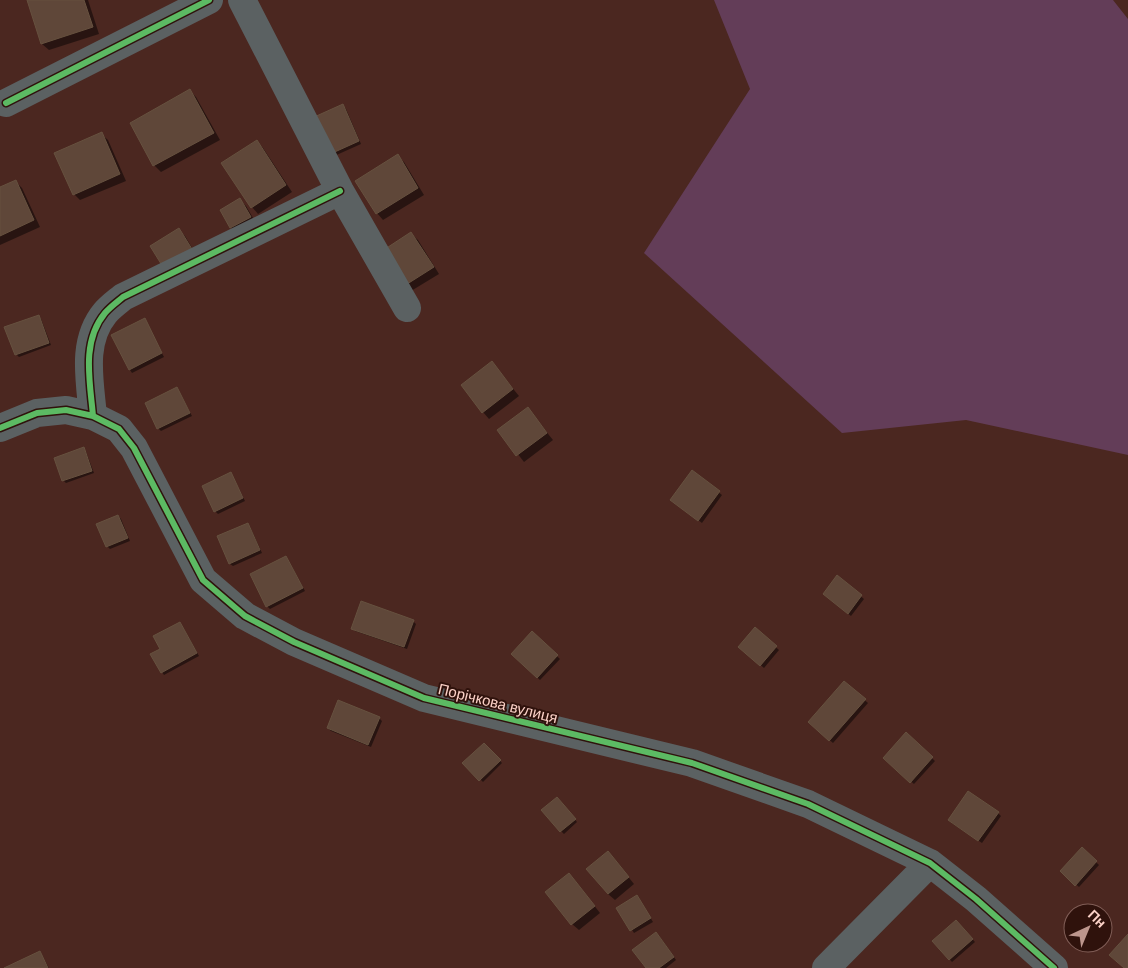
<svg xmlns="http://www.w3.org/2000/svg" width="1128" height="968" font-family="Arial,sans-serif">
<rect width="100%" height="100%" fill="#4b2720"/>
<path fill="#633d58" d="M714,0h399l15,19v436l-162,-35 -124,13 -198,-180 106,-164z"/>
<path fill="#0007" d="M28,0h60l11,34 -50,16 -7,-6z
M190,91l6,6 24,43 -59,32 -7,-7 -23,-42z
M343,106l3,3 15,35 -29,13z
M101,134l7,6 18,41 -46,19 -6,-6z
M257,141l6,7 29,44 -34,22 -6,-7z
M397,156l7,6 20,33 -41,25 -6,-7z
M16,182l6,6 18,39 -40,18v-56z
M240,200l6,6 10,17 -18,11 -7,-6 -9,-18z
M178,230l7,6 12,20 -26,16z
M411,234l7,6 21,34 -28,17 -6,-6z
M38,316l3,3 10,26 -32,12 -3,-3z
M144,320l20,37 -32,16 -2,-3z
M492,363l27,33 -30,23 -6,-7z
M177,389l15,27 -31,15 -3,-3z
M528,409l25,31 -29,22 -25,-32z
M83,449l3,3 8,21 -28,10 -3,-3z
M693,472l29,23 -20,28 -27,-21z
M231,474l14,27 -27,13 -3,-3z
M118,516l3,3 9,22 -20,8 -3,-3z
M247,524l3,3 12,26 -29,13 -3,-2z
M286,557l19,34 -35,18 -3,-3z
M838,577l26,22 -13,17 -24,-19z
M413,621l3,3 -9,25 -52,-18 -3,-3z
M182,626l17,30 -35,19 -2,-3v-23z
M755,629l24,21 -15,18 -25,-22z
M532,633l28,26 -20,21 -28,-26z
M844,682l24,21 -35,40 -24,-21z
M379,718l3,3 -11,26 -40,-16 -3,-3z
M906,734l29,27 -21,23 -30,-26z
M484,744l18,19 -19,19 -19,-19z
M560,802l17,20 -13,12 -3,-3z
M998,813l3,3 -19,27 -30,-20z
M1082,849l17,16 -20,22 -18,-16z
M614,859l20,25 -19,16 -7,-6z
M575,881l25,32 -21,17 -7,-6z
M637,896l16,26 -19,11 -16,-25z
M956,921l19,21 -23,20 -19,-21z
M659,936l17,24 -10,8h-18z
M40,952l9,16h-42z"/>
<path fill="#5f4739" stroke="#66513f" d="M27,0h57l9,27 -52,17z
M190,89l24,44 -61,33 -23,-43z
M343,104l16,37 -31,14 -16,-37z
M102,132l18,42 -47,21 -19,-42z
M257,140l29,45 -35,23 -30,-45z
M398,154l20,34 -42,26 -21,-33z
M16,180l18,40 -34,16v-49z
M240,198l11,19 -21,11 -10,-18z
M179,228l13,21 -29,18 -13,-21z
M411,232l23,35 -30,19 -22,-35z
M39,315l10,28 -34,12 -11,-28z
M145,318l17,35 -33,17 -18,-35z
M492,361l21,28 -31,24 -21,-28z
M177,387l13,26 -33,16 -12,-26z
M528,407l19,26 -31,23 -19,-26z
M84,447l8,24 -30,10 -8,-23z
M692,470l28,21 -22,30 -28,-21z
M231,472l12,26 -29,14 -12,-26z
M118,515l10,23 -22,9 -10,-23z
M248,523l12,27 -31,14 -12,-28z
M286,556l17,32 -37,19 -16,-33z
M837,575l25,20 -14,19 -25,-20z
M361,601l53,19 -10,27 -53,-18z
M180,622l17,31 -36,20 -11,-19 10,-5 -7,-13z
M755,627l22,19 -17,20 -22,-19z
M532,631l26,24 -21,23 -26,-24z
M844,681l22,18 -37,42 -21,-19z
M338,700l42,17 -12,28 -41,-17z
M906,732l27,25 -23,26 -27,-25z
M484,743l17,17 -22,21 -17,-18z
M968,791l31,21 -21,29 -30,-21z
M557,797l19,22 -16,13 -19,-22z
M1082,847l15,14 -22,25 -15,-15z
M608,851l21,26 -21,17 -22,-25z
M569,873l26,33 -24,19 -26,-33z
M637,895l14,23 -21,13 -14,-23z
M956,920l17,19 -24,21 -17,-19z
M656,932l18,25 -15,11h-13l-14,-18z
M1128,934v34h-4l-15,-13z
M40,951l8,17h-44z"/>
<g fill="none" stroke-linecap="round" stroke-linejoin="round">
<path stroke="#5b6162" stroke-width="28" d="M242,0l98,191 67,117
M6,103l203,-103
M93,416c-3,-35 -12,-74 12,-103 5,-6 12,-11 18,-16l217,-106
M0,428l37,-15 29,-3 27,6 26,13 15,19 69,132 42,36 49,26 130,56 268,65 116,41 122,59 46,36 78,69
M826,968l104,-105"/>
<defs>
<path id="cycleway" d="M6,103l203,-103
M93,416c-3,-35 -12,-74 12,-103 5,-6 12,-11 18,-16l217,-106
M0,428l37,-15 29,-3 27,6 26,13 15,19 69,132 42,36 49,26 130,56 268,65 116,41 122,59 46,36 78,69"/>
</defs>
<use href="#cycleway" stroke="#2f120c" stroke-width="9"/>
<use href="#cycleway" stroke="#5cba63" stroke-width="6"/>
</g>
<g text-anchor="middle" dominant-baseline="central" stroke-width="4" stroke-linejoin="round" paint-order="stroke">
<g font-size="15" fill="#fbd1c7" stroke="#2f120c">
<text transform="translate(498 703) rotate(14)">Порічкова вулиця</text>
</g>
</g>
<g transform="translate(1088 928) rotate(44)"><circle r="24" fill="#2f120c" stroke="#815e57"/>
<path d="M0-4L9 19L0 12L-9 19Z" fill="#bd968d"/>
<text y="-8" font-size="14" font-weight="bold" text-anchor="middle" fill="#fbd1c7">Пн</text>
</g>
</svg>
